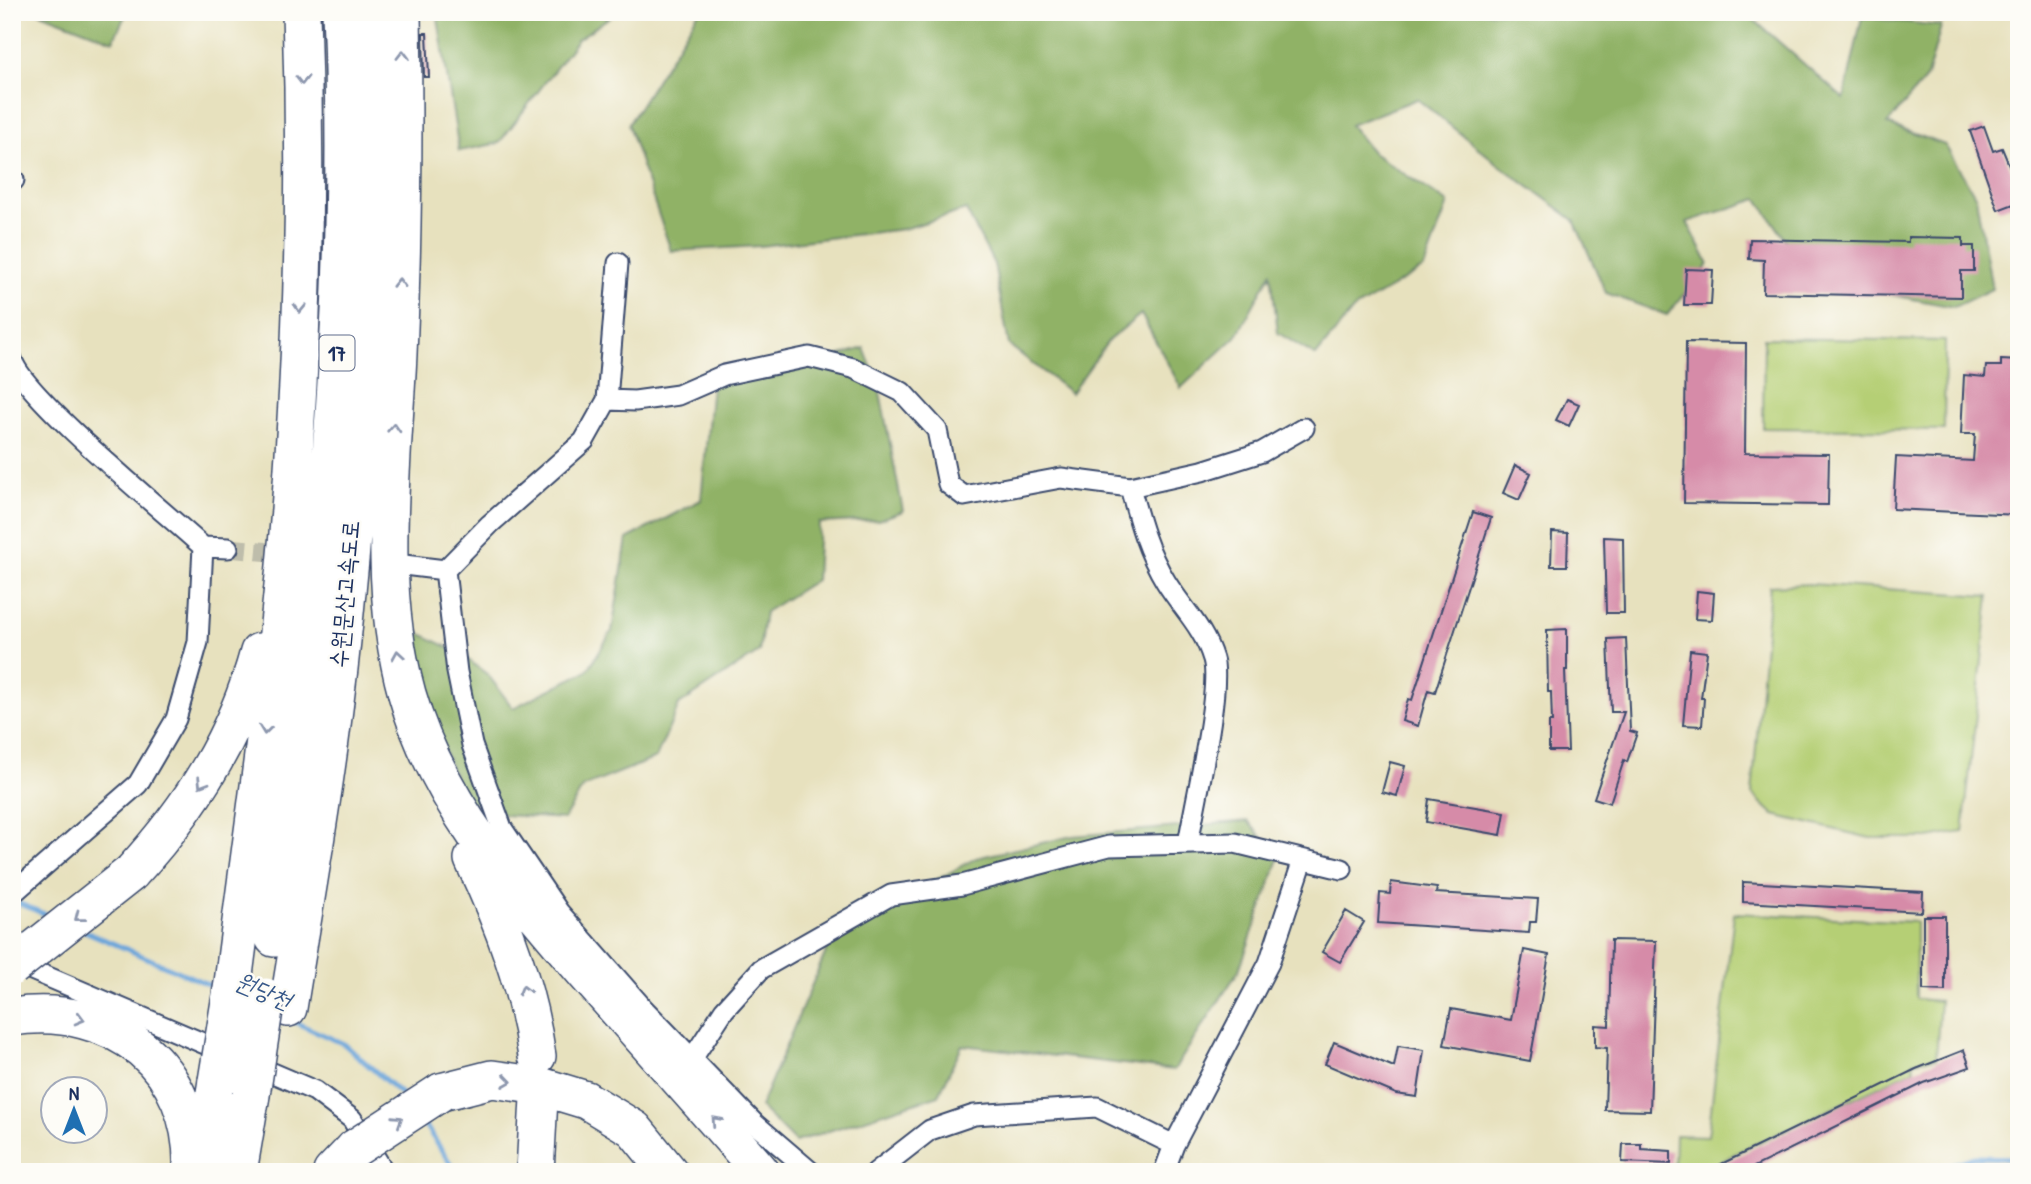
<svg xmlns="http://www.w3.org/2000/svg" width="2031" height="1184" font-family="'Patrick Hand','Poor Story',sans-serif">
<rect width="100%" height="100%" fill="#fdfcf7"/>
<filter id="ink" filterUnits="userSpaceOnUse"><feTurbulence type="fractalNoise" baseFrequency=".0143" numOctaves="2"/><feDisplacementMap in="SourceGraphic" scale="14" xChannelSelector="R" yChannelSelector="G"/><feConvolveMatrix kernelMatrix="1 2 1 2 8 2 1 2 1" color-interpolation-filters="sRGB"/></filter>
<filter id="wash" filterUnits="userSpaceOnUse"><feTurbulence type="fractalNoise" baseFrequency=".00686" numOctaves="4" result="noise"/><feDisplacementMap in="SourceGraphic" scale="28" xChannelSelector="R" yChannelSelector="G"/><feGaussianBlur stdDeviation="1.57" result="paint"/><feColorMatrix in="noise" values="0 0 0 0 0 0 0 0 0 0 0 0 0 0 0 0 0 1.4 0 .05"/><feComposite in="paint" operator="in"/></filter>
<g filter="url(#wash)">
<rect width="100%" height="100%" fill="#e7e1be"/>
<path fill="#b5cf74" stroke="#687f69" stroke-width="2" d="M1764,338l181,3 -1,89 -181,-2z
M1810,584l179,12 -26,236 -35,6h-58l-96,-23 -22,-21 18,-208z
M1734,913l182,9v77l24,2 -4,57 -23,3 1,9 -178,83 -32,19h-30l1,-37 33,1z"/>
<path fill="#90b266" stroke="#567062" stroke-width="2" d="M38,12h89l-14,29z
M437,12h180l-39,27 -79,104 -40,8z
M699,12h1046l99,87 18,-82 79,9 -14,51 -40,47 58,21 31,52 16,92 -38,18 -94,-18 -67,-38 -35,-52 -71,23 22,42 -42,51 -61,-22 -32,-73 -72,-53 -85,-68 -67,26 23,28 75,50 -24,65 -71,42 -37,46 -38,-23 -7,-60 -35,64 -55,51 -40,-74 -32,26 -38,53 -62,-48 -15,-81 -28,-54 -62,19 -144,17 -89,5 -43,-126z
M864,348l15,39 24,124 -25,9 -59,3 -3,57 -51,32 -6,40 -80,53 -23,53 -73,29 -19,32 -59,-4 -41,-15 -73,-181 67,33 30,23 25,33 74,-37 25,-40 15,-92 74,-39 11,-116 76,-13z
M1248,821l31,38 -40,111 -65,100 -212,-25 -23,50 -144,47 -35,-35 68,-160 28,-22 120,-67 96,-22z"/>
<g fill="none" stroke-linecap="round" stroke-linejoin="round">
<path stroke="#6aa5da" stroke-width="5" d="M13,901l39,16
M80,929l139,60
M292,1021l52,23 63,55
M421,1119l35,53
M1930,1172l44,-15 45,1"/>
</g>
<g id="blocks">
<path fill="#d68ba8" d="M423,33h4l2,44h-5z
M1984,126l9,25 9,-3 17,41v13l-21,8 -28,-79z
M1908,237l55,1v8h11v25h-13v26l-198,-4 1,-33 -15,-1 1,-20 158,3z
M1686,269l27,1 -2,35h-27z
M1686,342l60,1 -1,110 84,1 -1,51 -144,-2z
M2001,360l18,1v154l-126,-6 3,-52 77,4 2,-27h-14l3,-59 21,2 1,-11h15z
M1567,399l12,5 -10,22 -13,-6z
M1515,465l16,8 -12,27 -16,-7z
M1473,512l18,6 -56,174 -7,-2 -10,36 -16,-5 6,-22 4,1z
M1552,532l16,1 -1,33h-16z
M1604,537l19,1 1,75h-18z
M1697,591l17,2 -2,27 -17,-1z
M1567,629v41h-2l3,81h-19v-29h3l-1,-30h-3l-1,-62z
M1626,638l4,93 7,2 -10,29 -3,-2 -14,43 -16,-5 30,-86h-13l-3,-73z
M1690,650l17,2 -6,46h3l-2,28 -19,-1z
M1390,762l15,4 -8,30 -15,-4z
M1429,799l76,13 -4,23 -75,-13z
M1391,882l46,6 -1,5 102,6 -2,23h-6l-1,11 -151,-10 2,-30 10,1z
M1743,882l180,10 -1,20 -179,-10z
M1346,911l18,11 -24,40 -18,-10z
M1923,916h22v75l-22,-1z
M1611,940l45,1 -6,170 -45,-1 2,-62 -12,-1v-22l14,1z
M1524,950l25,5 -19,106 -86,-16 7,-36 60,11z
M1334,1042l60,25 4,-21 26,4 -7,47 -21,-3 -71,-30z
M1964,1050l6,17 -46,16 -180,89h-39l211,-103z
M1623,1144h18v5l30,2v13l-49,-2z"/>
</g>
</g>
<g filter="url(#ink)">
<use href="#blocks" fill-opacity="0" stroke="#3a4a6c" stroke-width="2"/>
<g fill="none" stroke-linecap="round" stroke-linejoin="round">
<path stroke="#bebdab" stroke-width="19" stroke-dasharray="19 10" stroke-linecap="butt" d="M228,548l65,6"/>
<defs>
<path id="street" d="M12,180h2
M12,359c10,36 155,155 191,188l25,1
M607,400l28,1 43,-6 46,-20 85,-18 44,11 49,24 35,38 11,54 16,12 97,-18 69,9 72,-16 60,-19 42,-24
M1130,487c9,34 17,64 36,95 16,26 38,46 47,77 9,30 -19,148 -25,185
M404,565l41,5 12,102 15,73 30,83 57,84 85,97 111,115 56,48
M445,570l45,-46 94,-83 23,-41 11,-137
M12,894l126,-110 38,-65 22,-77 5,-95
M13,962l302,129 37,28 32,53
M692,1059l32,-49 37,-41 130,-74 71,-10 147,-39 126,-3 107,26
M876,1172l54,-42 44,-15 123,-8 77,38
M1164,1172l10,-27 95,-182 34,-103"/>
<path id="highway" d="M402,12c2,114 1,229 -4,342 -5,111 -22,230 9,340 30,107 108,197 179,280 58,66 117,131 175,198
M473,859c30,64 54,127 64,197
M131,873c60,-65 105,-136 128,-221
M274,938c44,-306 81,-616 67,-926
M233,983c23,-182 52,-364 62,-547 9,-141 11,-283 6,-424
M288,1008c15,-94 32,-188 44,-283 31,-236 39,-475 37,-713
M12,1017c102,-15 184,49 180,155
M441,1092l51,-13 48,7 46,14 48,29 35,43
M204,1159l13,-78
M238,1172l13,-77
M332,1172l23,-24
M535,1172l4,-74"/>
</defs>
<use href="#street" stroke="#3a4a6c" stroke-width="23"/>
<use href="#highway" stroke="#3a4a6c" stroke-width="40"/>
<use href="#street" stroke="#fff" stroke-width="19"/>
<use href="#highway" stroke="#fff" stroke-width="37"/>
<defs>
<path id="highway-bridge" d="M12,967l119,-94
M217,1081l16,-98
M251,1095l15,-98
M355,1148l86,-56"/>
</defs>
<use href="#highway-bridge" stroke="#3a4a6c" stroke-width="40" stroke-linecap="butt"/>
<use href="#highway-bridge" stroke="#fff" stroke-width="37"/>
</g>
<defs><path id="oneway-chevron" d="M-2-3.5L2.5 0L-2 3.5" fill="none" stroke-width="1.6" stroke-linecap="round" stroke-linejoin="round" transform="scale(1.75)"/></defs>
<g stroke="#8d97ae">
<use href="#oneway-chevron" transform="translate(403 55) rotate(-90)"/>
<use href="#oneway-chevron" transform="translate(302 80) rotate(90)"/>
<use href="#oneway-chevron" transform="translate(399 283) rotate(-89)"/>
<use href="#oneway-chevron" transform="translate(300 308) rotate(92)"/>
<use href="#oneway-chevron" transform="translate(394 428) rotate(-87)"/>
<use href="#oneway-chevron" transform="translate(398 655) rotate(-99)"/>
<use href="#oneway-chevron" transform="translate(265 730) rotate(97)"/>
<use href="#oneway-chevron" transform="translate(202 783) rotate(122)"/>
<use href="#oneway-chevron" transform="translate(79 917) rotate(142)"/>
<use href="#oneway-chevron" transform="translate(524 990) rotate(-105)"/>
<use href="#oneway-chevron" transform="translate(80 1019) rotate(15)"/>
<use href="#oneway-chevron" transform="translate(507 1081) rotate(8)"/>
<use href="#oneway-chevron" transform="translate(398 1120) rotate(-33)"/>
<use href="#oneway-chevron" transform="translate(716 1121) rotate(-132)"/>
</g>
</g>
<g text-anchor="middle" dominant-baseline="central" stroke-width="5" stroke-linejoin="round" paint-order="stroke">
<rect fill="#fdfcf7" stroke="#5f6c8c" stroke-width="2" x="319.5" y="335.5" width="35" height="35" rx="5"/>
<g font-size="21" font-weight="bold" fill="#1b2f5e">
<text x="337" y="353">17</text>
</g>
<g font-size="23" fill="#1b2f5e" stroke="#fdfcf7">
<text transform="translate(344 594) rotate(-85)">수원문산고속도로</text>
</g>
<g font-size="24" font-style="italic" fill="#375889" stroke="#fdfcf7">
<text transform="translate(264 990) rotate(23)">원당천</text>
</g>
</g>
<rect width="2031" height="1184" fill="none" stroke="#fdfcf7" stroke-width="42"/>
<g transform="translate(74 1110)"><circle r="33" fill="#fdfcf7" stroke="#a3aaba" stroke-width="2"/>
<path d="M0-5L12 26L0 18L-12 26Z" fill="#1f6fb2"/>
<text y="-10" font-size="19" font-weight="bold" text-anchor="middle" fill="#1b2f5e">N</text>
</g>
</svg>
